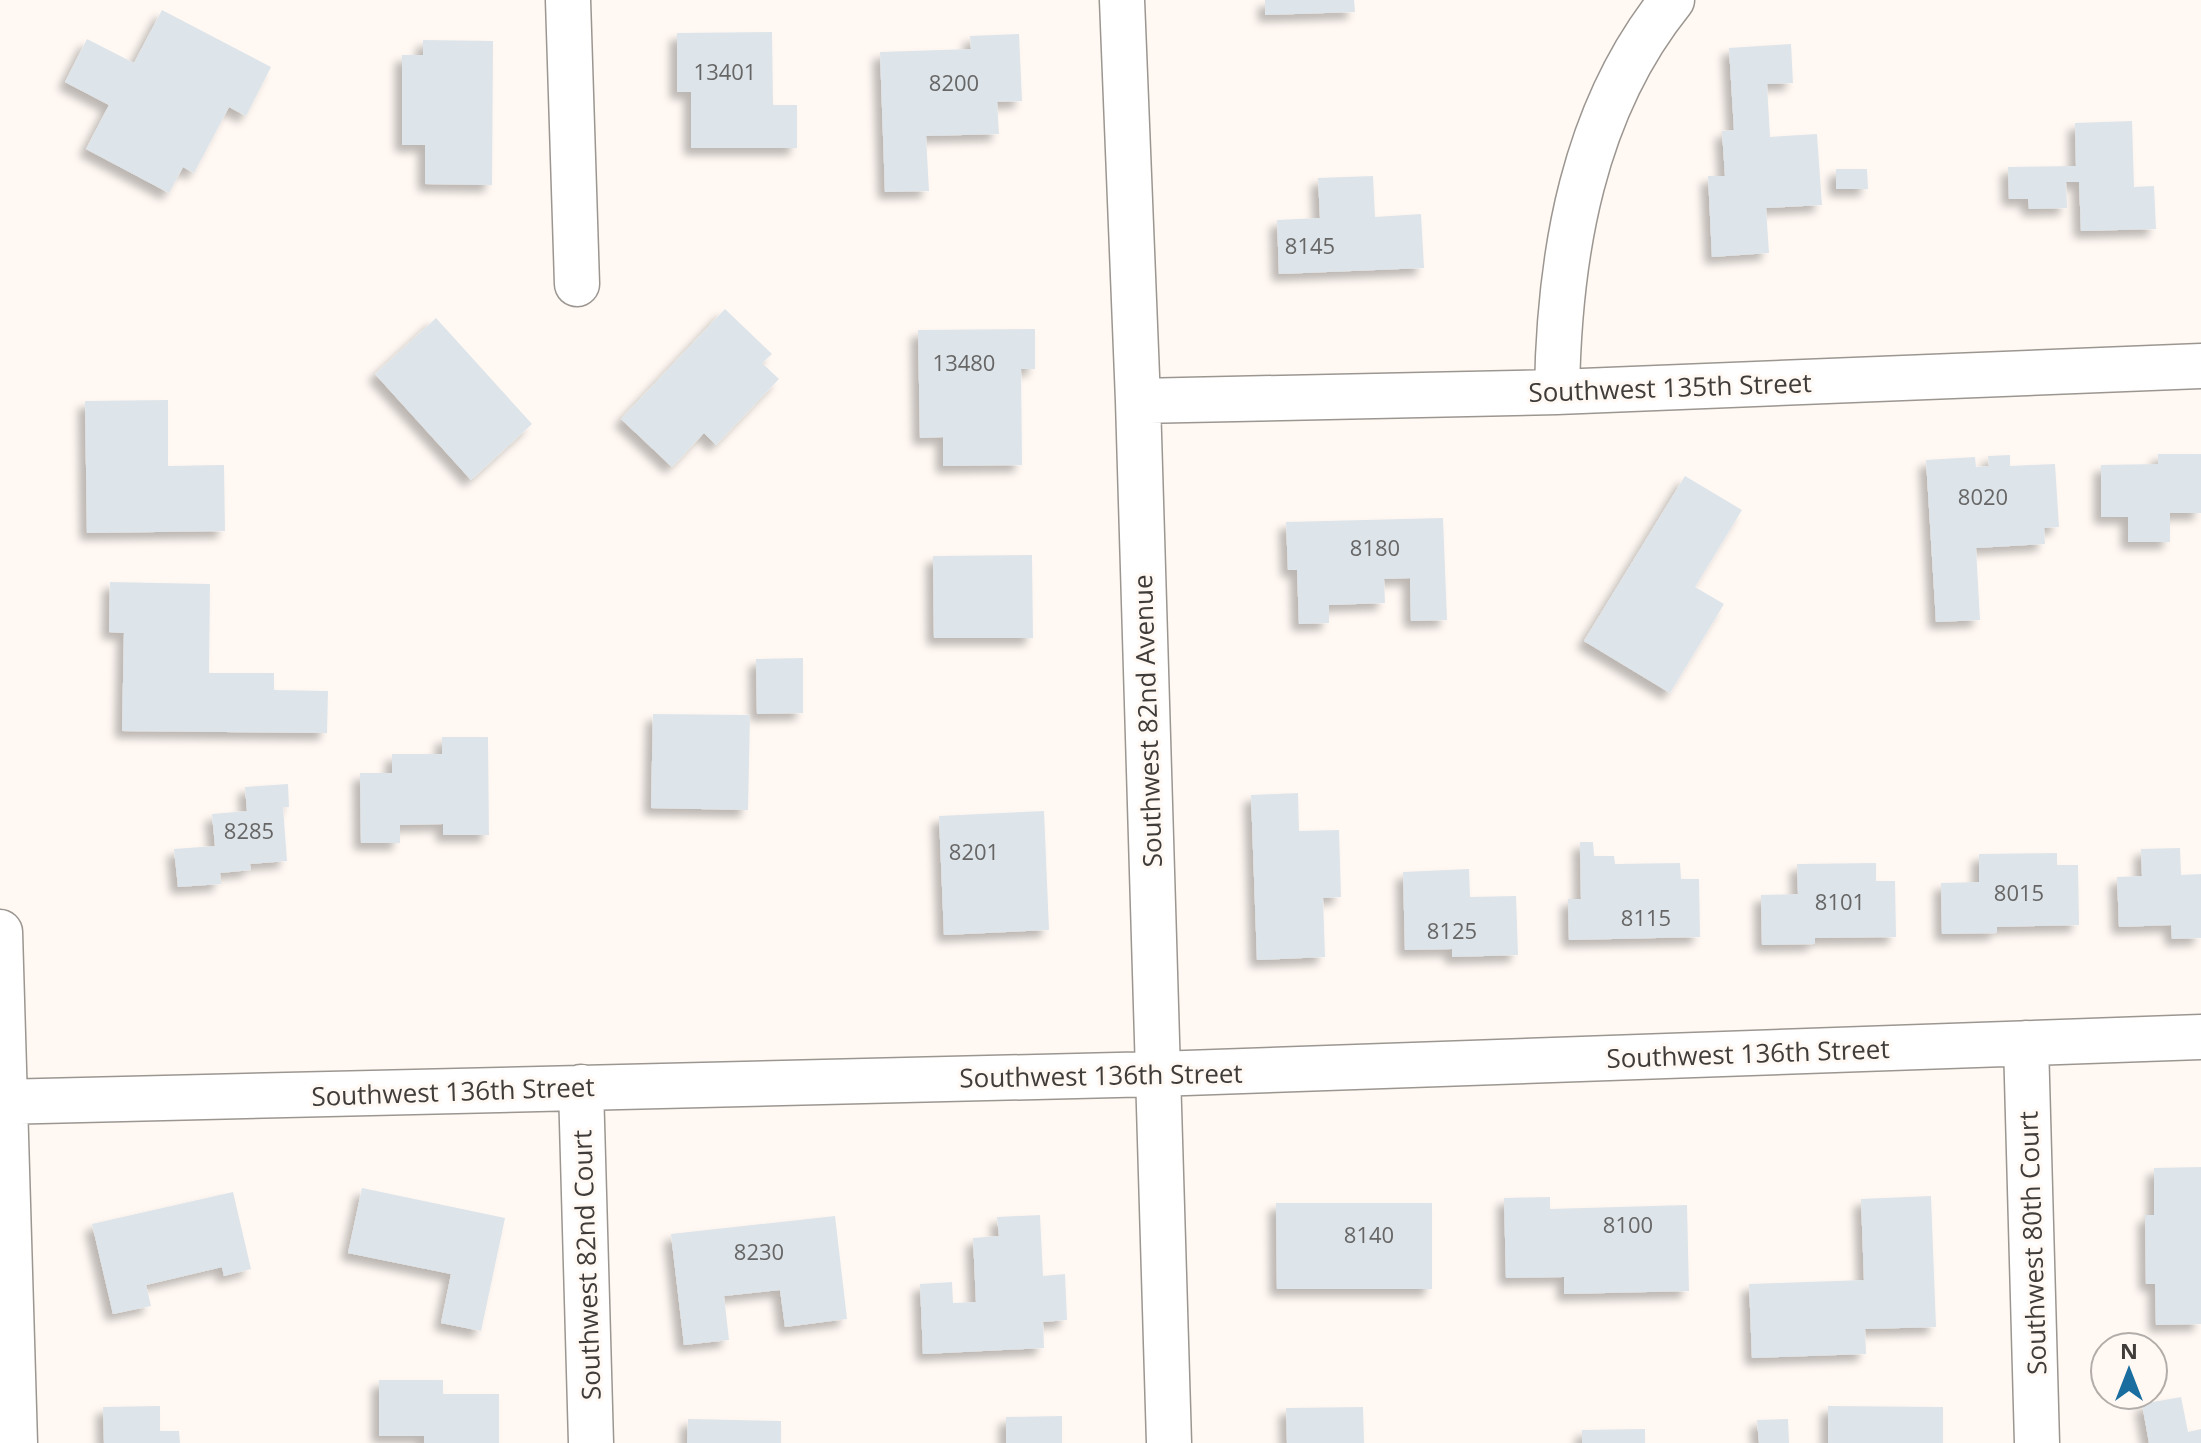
<svg xmlns="http://www.w3.org/2000/svg" width="2201" height="1443" font-family="'Open Sans',sans-serif">
<defs>
<filter id="shadow"><feDropShadow dx="-7" dy="7" stdDeviation="4" flood-color="#0004"/></filter>
</defs>
<rect width="100%" height="100%" fill="#fff8f3"/>
<path fill="#dee5ea" filter="url(#shadow)" d="M1265,0h89l1,12 -90,3z
M162,10l109,57 -25,49 -17,-9 -35,66 -11,-6 -14,26 -83,-44 23,-44 -44,-23 22,-43 47,24z
M772,32l1,73h24v43h-106v-56h-14v-59z
M1019,34l3,67 -25,1 2,32 -73,2 3,55 -44,1 -5,-140 91,-3 -1,-13z
M423,40l70,1 -1,144 -67,-1v-39h-23v-90h21z
M1791,44l2,39 -26,1 3,53 47,-3 5,71 -56,3 3,45 -57,4 -4,-81h17l-3,-45 12,-1 -5,-82z
M2132,121l2,66 20,-1 2,43 -75,2 -2,-49h-13l1,26 -38,1 -1,-10h-19l-1,-32 68,-1 -1,-43z
M1836,169h31l1,20h-32z
M1373,176l2,41 46,-3 3,54 -145,6 -2,-54 43,-2 -2,-40z
M725,309l47,45 -10,9 17,16 -63,66 -12,-12 -32,34 -51,-48z
M436,318l96,106 -61,56 -96,-106z
M1035,329v40h-14l1,96 -79,1v-29l-23,1 -2,-108z
M168,400v66l56,-1 1,66 -138,2 -2,-132z
M2158,454h43v59h-31v29h-42v-25h-27v-52l57,-1z
M2010,455v11l45,-2 4,63 -15,1 1,16 -69,4 4,72 -44,2 -10,-162 49,-3 1,10 13,-1 -1,-10z
M1685,476l57,34 -47,77 29,17 -54,89 -86,-52z
M1443,518l4,102 -36,1 -1,-43 -26,1 1,24 -56,2v18l-30,1 -2,-54h-9l-2,-48z
M1032,555l1,83h-99l-1,-82z
M110,582l100,2 -1,89h65v17l54,1 -1,42 -205,-2 2,-98 -15,-1z
M803,658v55l-46,1 -1,-55z
M653,714l97,1 -2,95 -97,-2z
M442,737h46l1,98h-46v-11l-43,1v18h-39l-1,-70h32v-19h50z
M288,784l1,23h-6l4,54 -37,3 1,6 -31,3 1,11 -43,3 -4,-38 41,-3 -3,-32 35,-3 -2,-24z
M1298,793l1,38 40,-1 2,67 -18,1 2,59 -68,3 -6,-165z
M1044,811l5,119 -105,5 -5,-119z
M1580,842h13l1,14h20l1,8 65,-1 1,16h18l1,58 -131,3 -1,-41h13z
M2180,848l1,27 20,-1v64l-29,1 -1,-14 -52,2 -2,-50 25,-1 -1,-27z
M2057,853v12h21l1,60 -82,2v6l-55,1 -1,-51 38,-1v-28z
M1876,863v18h19l1,56 -81,1v6l-53,1 -1,-50 37,-1 -1,-30z
M1469,869l1,28 46,-1 2,59 -66,2v-8l-47,1 -2,-78z
M2201,1167v157l-45,1 -1,-41h-9l-1,-69h9v-47z
M362,1188l143,30 -24,113 -40,-8 10,-49 -103,-21z
M233,1192l18,77 -27,7 -2,-9 -76,18 5,21 -38,8 -21,-90z
M1931,1196l5,131 -71,2 1,25 -114,4 -3,-74 115,-4 -3,-81z
M1550,1197v12l137,-4 2,86 -125,3v-17l-58,1 -2,-80z
M1276,1203h156v86h-155z
M1040,1215l3,61 22,-2 2,46 -24,2 1,26 -121,6 -3,-70 32,-2 1,21 23,-1 -3,-64 26,-2 -2,-19z
M835,1216l12,103 -62,8 -5,-37 -56,6 5,44 -45,5 -13,-111z
M379,1380h64v14h56v49h-75v-7h-45z
M2181,1397l7,35 13,-3v14h-52l-7,-39z
M160,1406v25h19l1,12h-76l-1,-36z
M1828,1406l115,1v36h-115z
M1363,1407l1,36h-77l-1,-35z
M1062,1416v27h-56v-26z
M688,1419l93,2v22h-94z
M1788,1419l1,24h-30l-2,-23z
M1645,1429v14h-63v-13z"/>
<g fill="none" stroke-linecap="round" stroke-linejoin="round">
<defs>
<path id="minor" d="M568,0l9,284
M1122,0l16,401 31,1042
M1557,392c2,-138 26,-282 115,-392
M1138,401l419,-9 644,-26
M0,932l15,511
M2026,1043l11,400
M581,1087l10,356
M0,1102l1157,-28 1044,-37"/>
</defs>
<use href="#minor" stroke="#9c9691" stroke-width="47"/>
<use href="#minor" stroke="#fff" stroke-width="44"/>
</g>
<g text-anchor="middle" dominant-baseline="central" stroke-width="6" stroke-linejoin="round" paint-order="stroke">
<g font-size="22" fill="#676666">
<text x="725" y="71">13401</text>
<text x="954" y="82">8200</text>
<text x="1310" y="245">8145</text>
<text x="964" y="362">13480</text>
<text x="1983" y="496">8020</text>
<text x="1375" y="547">8180</text>
<text x="249" y="830">8285</text>
<text x="974" y="851">8201</text>
<text x="2019" y="892">8015</text>
<text x="1840" y="901">8101</text>
<text x="1646" y="917">8115</text>
<text x="1452" y="930">8125</text>
<text x="1628" y="1224">8100</text>
<text x="1369" y="1234">8140</text>
<text x="759" y="1251">8230</text>
</g>
<g font-size="26" fill="#3f3c3a" stroke="#fff8f3">
<text transform="translate(1670 387) rotate(-2)">Southwest 135th Street</text>
<text transform="translate(1147 721) rotate(-92)">Southwest 82nd Avenue</text>
<text transform="translate(1748 1053) rotate(-2)">Southwest 136th Street</text>
<text transform="translate(1101 1075) rotate(-1)">Southwest 136th Street</text>
<text transform="translate(453 1091) rotate(-2)">Southwest 136th Street</text>
<text transform="translate(2032 1243) rotate(-92)">Southwest 80th Court</text>
<text transform="translate(586 1265) rotate(-92)">Southwest 82nd Court</text>
</g>
</g>
<g transform="translate(2129 1371)"><circle r="38" fill="#fff8f3" stroke="#b2ada9" stroke-width="2"/>
<path d="M0-6L14 30L0 20L-14 30Z" fill="#196e9f"/>
<text y="-12" font-size="22" font-weight="bold" text-anchor="middle" fill="#3f3c3a">N</text>
</g>
</svg>
